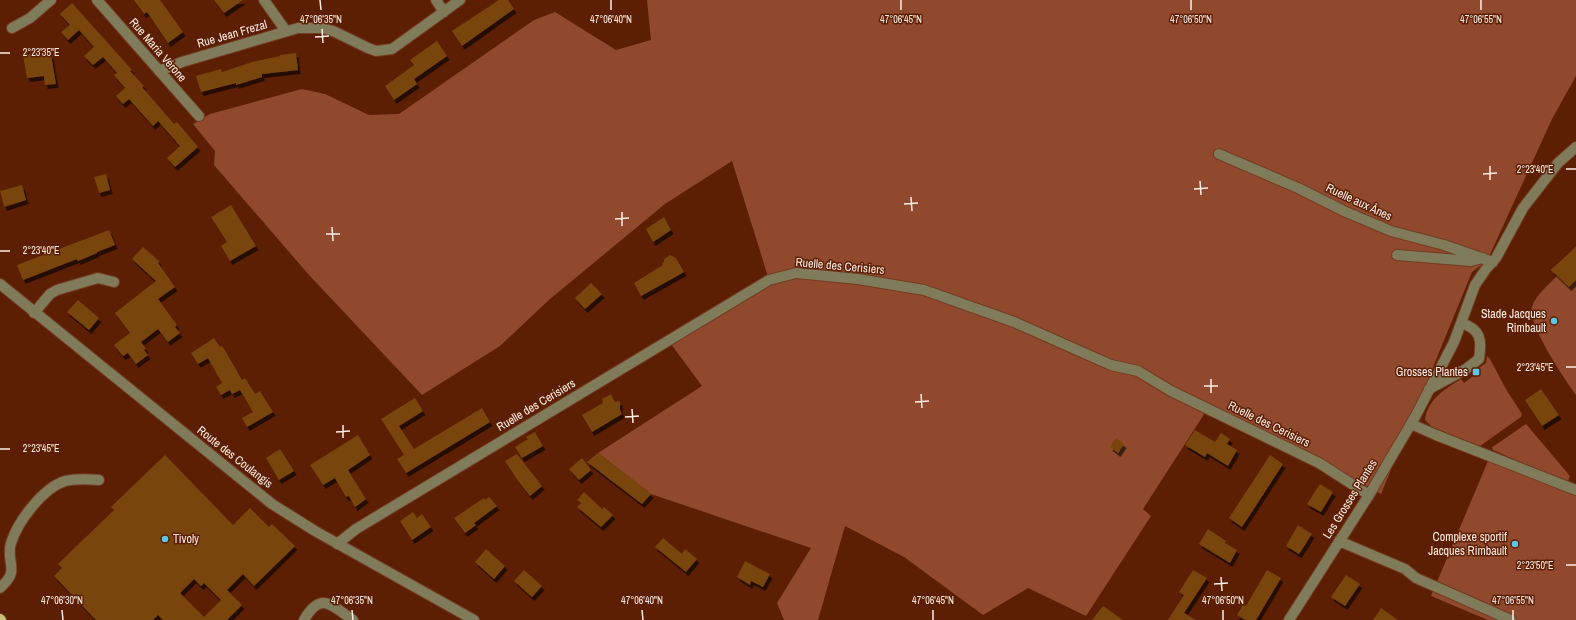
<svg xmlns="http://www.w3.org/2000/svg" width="1576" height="620" font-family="'Archivo Narrow',sans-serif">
<defs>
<filter id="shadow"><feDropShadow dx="2.5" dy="4" stdDeviation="0" flood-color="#0009"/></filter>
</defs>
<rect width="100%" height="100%" fill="#5c1f03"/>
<path fill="#90492d" d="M647,0h929v76l-24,43 -65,142 -15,11 -91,222 -100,-54 -71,-35 -67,104 8,7 -65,100 -58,-28 -45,27 -79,-58 -59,-31 -27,94h-34l-7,-17 34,-55 -160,-54 -53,-41 104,-67 -34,-46 101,-60 -37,-119 -67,43 -115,95 -50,47 -78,49 -113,-120 -95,-110 1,-14 -22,-27 17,-10 92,-25 23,5 44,21 30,-1 135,-94 21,-8 61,38 35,-10z
M1576,247v148c-11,-15 -49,-71 -44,-88 3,-11 17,-23 25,-31l-6,-6z
M1487,356l3,3 17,32 15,23 -1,3 -41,29 -48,-19 -7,-7c2,-20 20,-31 36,-41l3,4 16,-12 -1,-3 7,-5z
M1526,424l44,52 -2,5 -2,1 -73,-32 -1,-3 2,-1z
M1491,454l85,37v129h-88l-57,-24z"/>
<path fill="#78450a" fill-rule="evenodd" filter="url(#shadow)" d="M134,0h26l23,32 -15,11 -21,-31 -3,2z
M214,0h29l-19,13z
M499,0h9l6,9 -52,37 -10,-15z
M72,3l60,67 -2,1 14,15 -2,1 32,37 3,-2 21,25 -23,20 -8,-9 13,-12 -22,-25 -5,5 -24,-27 -6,5 -7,-8 9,-8 -11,-13 3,-2 -14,-16 -10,8 -9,-9 10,-9 -15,-17 -11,10 -7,-8 9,-7 -10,-11z
M437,41l10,15 -33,23 3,5 -23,16 -9,-14 29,-21 -4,-5z
M39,53l1,4 11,-2 5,29 -11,1 -1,-9 -17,2 -4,-23z
M296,53l2,17 -36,4v3l-26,8v-2l-35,9 -5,-16 25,-7 1,3 30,-10 28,-6v-1z
M106,174l4,16 -11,3 -5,-16z
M22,185l4,15 -22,7 -4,-16z
M231,205l25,41 -26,15 -9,-15 6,-4 -16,-25z
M664,217l7,13 -18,12 -7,-13z
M109,230l6,15 -18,7v1l-19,8 -1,-2 -54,21 -6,-15z
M143,247l16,14 -1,2 17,24 -17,12 19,26 -2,2 5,6 -12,9 -10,-13 -17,13 5,7 -2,1 4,5 -12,9 -8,-11 -5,3 -9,-11 16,-12 -15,-20 41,-32 -24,-22z
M1576,247v33l-7,7 -18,-17z
M670,255l6,3 8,14 -43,24 -7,-13 29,-18 -1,-2 2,-1v-3z
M591,283l11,11 -17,15 -10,-11z
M78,300l21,18 -10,12 -22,-18z
M214,338l6,9 2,-1 4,6 16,28 3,-2 10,16 5,-3 13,21 -26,15 -5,-9 11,-6 -13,-22 -8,4 -2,-4 -9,5 -5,-8 6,-4 -14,-25 -10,6 -7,-11z
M1541,389l18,26 -17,11 -17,-26z
M611,394l4,8 5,-1v9l2,4 -30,18 -10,-17 21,-12 -1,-4z
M415,398l8,13 -24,15 15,23 68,-41 8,14 -84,51 -9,-14 7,-4 -23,-36z
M1195,430l20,12 6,-9 9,6 -3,5 10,6 -9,16 -21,-13 -2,4 -20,-12z
M535,432l8,14 -21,12 -7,-11 13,-8 -2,-2z
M358,435l12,20 -22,15 18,29 -11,8 -6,-11 -3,1 -11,-19 -12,7 -13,-20z
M1116,438l8,6 -6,9 -8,-6z
M280,449l14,22 -15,9 -13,-22z
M598,453l53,41 -9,10 -55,-42z
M517,454l25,32 -12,10 -12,-15 -13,-20z
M165,455l68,70 17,-17 19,19 3,-3 23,22 -41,40 -11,-12 -16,16 15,15 -15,15h-64l-5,-5 -5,5h-57l-42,-44 8,-8 -4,-4 56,-54 -3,-3zM194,579l7,7 3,-3 17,17 -17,17 -24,-24z
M1270,455l13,9 -41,63 -13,-9z
M582,458l9,12 -12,10 -10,-11z
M1320,484l13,8 -12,20 -14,-8z
M584,492l18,17 2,-2 9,8 -12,12 -24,-20 4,-4 -4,-3z
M489,497l8,9 -23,17 2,2 -11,8 -11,-15 30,-20 1,2z
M413,512l4,6 5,-4 9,13 -19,13 -12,-19z
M1298,525l14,9 -13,20 -13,-8z
M1208,529l18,12 -1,2 12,7 -7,13 -31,-19z
M663,538l19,16 3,-5 12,10 -11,13 -31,-25z
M486,549l19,17 -11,13 -19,-17z
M745,561l25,13 -7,13 -12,-6 -1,4 -13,-8z
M524,570l18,16 -10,11 -18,-16z
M1193,570l14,8 -23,35 12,7h-28l16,-25 -5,-3z
M1267,570l14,8 -25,42h-11l-8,-5 6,-10 3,1z
M1346,575l14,9 -15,22 -14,-9z
M1103,606l20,14h-31z
M1381,608l17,12h-25z"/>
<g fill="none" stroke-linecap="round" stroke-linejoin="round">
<defs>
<path id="minor" d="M97,0l102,116
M264,0l22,31
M436,0l8,12
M12,28l18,-10 21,-18
M159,71l23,-9 116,-34h24l11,3 35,17 8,3 16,-2 68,-49
M1219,154l79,34 48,24 45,19 53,14 49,17
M1397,255l74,6 12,-3
M0,284l272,220 43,27 159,89
M34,313l16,-19 7,-4 41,-12 16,4
M1429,389l37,-20 13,-10c3,-19 2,-30 -18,-36
M1411,424l25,11 140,55
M1339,541l66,28 11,9 95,42
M337,544l19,-15 413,-249 27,-7 62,6 66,11 90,32 97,43 27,6 33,20 148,72 50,32
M0,588c4,-4 10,-9 11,-15 2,-9 -4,-18 0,-30 7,-22 32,-55 54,-62 11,-3 23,-2 34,-1
M304,620c17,-29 27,-15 49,0
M1289,620l80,-125 46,-78 39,-75 21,-57 11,-16 10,-11 27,-50 35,-45 18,-16"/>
<path id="major" d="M0,619l1,1"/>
</defs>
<use href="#minor" stroke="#733c23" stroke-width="12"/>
<use href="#major" stroke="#733c23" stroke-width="12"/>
<use href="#minor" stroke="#807b5a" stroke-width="10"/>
<use href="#major" stroke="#cac079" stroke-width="10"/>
</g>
<path fill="none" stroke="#fdede7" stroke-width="1.5" d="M320,0l1,10M611,0v10M901,0v10M1191,0v10M1481,0v10M322,29l1,14M315,37l14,-1M0,53h10M1490,166v14M1566,169h10M1483,174l14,-1M1200,181l1,14M1194,189l14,-1M911,197l1,14M904,204l14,-1M622,212v14M615,219l14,-1M332,227l1,14M326,234h14M0,251h10M1566,367h10M1211,379v14M1204,386h14M921,394l1,14M915,402l14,-1M632,409l1,14M625,417l14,-1M343,425v13M336,432l14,-1M0,449h10M1566,565h10M1221,577l1,14M1214,584l14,-1M62,610l1,10M352,610l1,10M642,610l1,10M933,610v10M1223,610v10M1513,610v10"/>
<g fill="#5dc7e8" stroke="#5c1f03" stroke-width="1.5">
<circle cx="1554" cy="321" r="4"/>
<rect x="1472" y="368" width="8" height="8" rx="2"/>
<circle cx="165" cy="539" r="4"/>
<circle cx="1515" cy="544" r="4"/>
</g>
<g text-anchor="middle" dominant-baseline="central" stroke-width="3" stroke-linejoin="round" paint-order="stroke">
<g font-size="12" fill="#fdede7" stroke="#5c1f03">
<text transform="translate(232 34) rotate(-16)">Rue Jean Frezal</text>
<text transform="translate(158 50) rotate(49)">Rue Maria Vérone</text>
<text transform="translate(1359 202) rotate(25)">Ruelle aux Ânes</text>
<text transform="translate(840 266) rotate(5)">Ruelle des Cerisiers</text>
<text transform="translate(536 405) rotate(-31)">Ruelle des Cerisiers</text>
<text transform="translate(1269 424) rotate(26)">Ruelle des Cerisiers</text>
<text transform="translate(235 457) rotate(38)">Route des Coulangis</text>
<text transform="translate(1350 499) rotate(-58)">Les Grosses Plantes</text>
</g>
<g font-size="12" fill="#fdede7" stroke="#5c1f03" text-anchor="end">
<text x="1546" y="314">Stade Jacques<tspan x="1546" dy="14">Rimbault</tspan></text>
<text x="1468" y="372">Grosses Plantes</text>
<text x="1507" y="537">Complexe sportif<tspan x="1507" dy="14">Jacques Rimbault</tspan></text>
<text x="173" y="539" text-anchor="start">Tivoly</text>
</g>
</g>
<g font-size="10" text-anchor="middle" fill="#fdede7" stroke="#5c1f03" stroke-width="3" stroke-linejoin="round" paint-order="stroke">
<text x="321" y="23">47°06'35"N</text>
<text x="611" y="23">47°06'40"N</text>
<text x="901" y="23">47°06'45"N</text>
<text x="1191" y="23">47°06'50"N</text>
<text x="1481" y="23">47°06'55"N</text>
<text x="41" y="56">2°23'35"E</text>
<text x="1535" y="173">2°23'40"E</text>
<text x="41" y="254">2°23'40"E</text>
<text x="1535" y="371">2°23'45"E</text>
<text x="41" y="452">2°23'45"E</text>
<text x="1535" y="569">2°23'50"E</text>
<text x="62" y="604">47°06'30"N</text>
<text x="352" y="604">47°06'35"N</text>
<text x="642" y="604">47°06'40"N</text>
<text x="933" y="604">47°06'45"N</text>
<text x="1223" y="604">47°06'50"N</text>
<text x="1513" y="604">47°06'55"N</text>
</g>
</svg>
